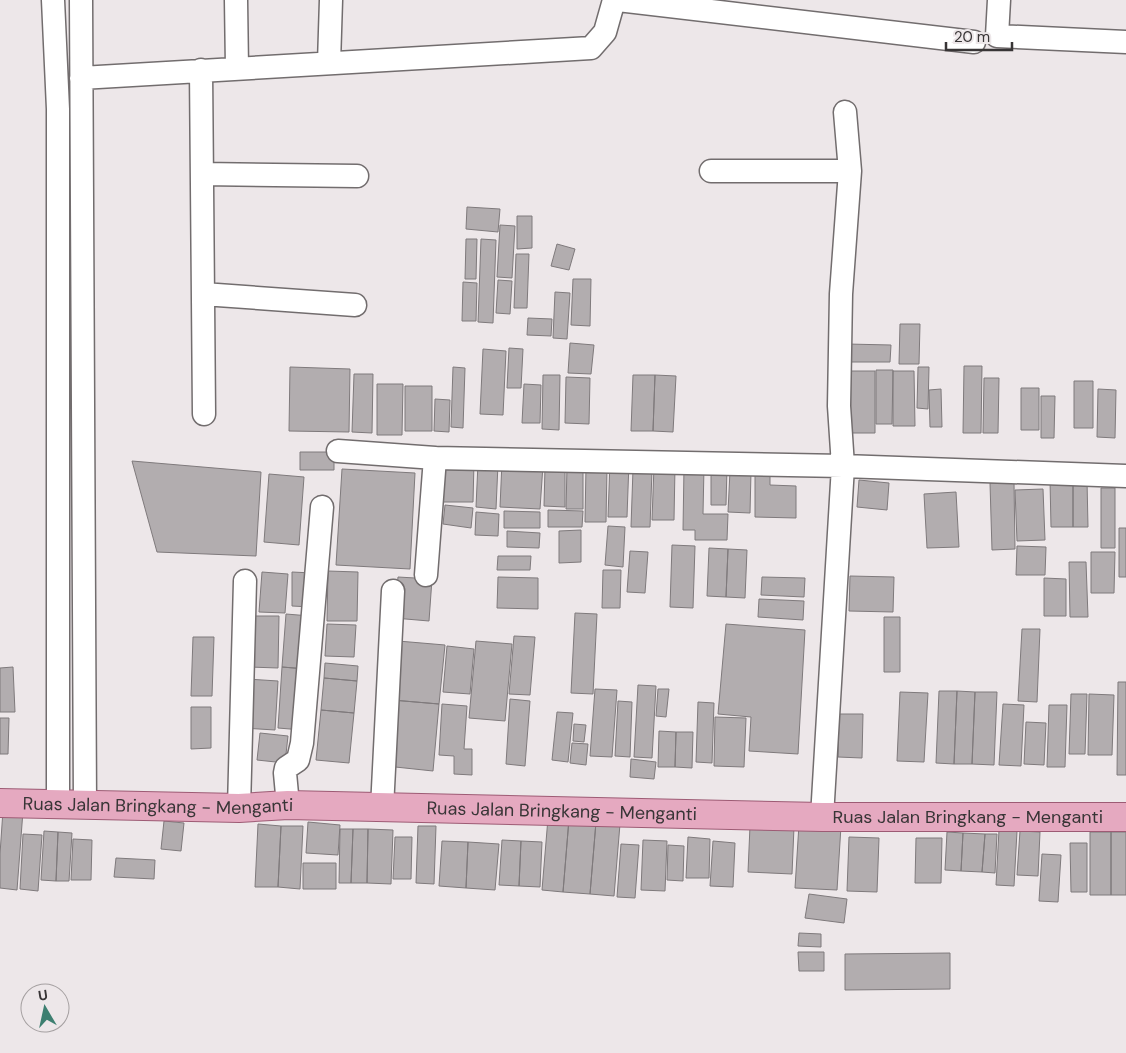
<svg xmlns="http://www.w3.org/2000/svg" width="1126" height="1053" font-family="'DM Sans',sans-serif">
<rect width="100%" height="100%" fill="#ede7e9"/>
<path fill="#b2adaf" stroke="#7f7a7c" d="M467,207l33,2 -2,23 -32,-3z
M517,216h15v32l-15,1z
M500,225l15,1 -3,52 -15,-1z
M466,239h11l-1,40h-11z
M481,239l15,1 -3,83 -15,-1z
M557,244l18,5 -6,21 -18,-4z
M516,254h13l-2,54h-13z
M573,279h18l-1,47 -19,-1z
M498,280l14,1 -2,33 -14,-1z
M463,282l14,1 -1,38h-14z
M555,292l15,1 -3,46 -14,-1z
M528,318l24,1 -1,17 -24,-1z
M900,324h20l-1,40h-20z
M570,343l24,2 -3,29 -23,-1z
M847,344l44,1 -1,17h-44z
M509,348l14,1 -2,39h-14z
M483,349l23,2 -3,64 -23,-1z
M964,366h18l-1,67h-18z
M290,367l60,2 -1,63 -60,-1z
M453,367l12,1 -2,60 -12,-1z
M918,367h11l-1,42 -11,-1z
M876,370h17l-1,54h-16z
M844,371h31v62h-31z
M893,371h21l1,55h-22z
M354,374h19l-1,59 -20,-1z
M543,375h17l-1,55 -17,-1z
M633,375h22l-2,56h-22z
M655,375l21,1 -3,56 -20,-1z
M566,377l24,1 -1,46 -24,-1z
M984,378h15l-1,55h-15z
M1074,381h19v47h-19z
M377,384h26l-1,51h-25z
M524,384l17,1 -1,38h-18z
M405,386h27v45h-27z
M1021,388h18v42h-18z
M941,389l1,38h-12l-1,-37z
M1098,389l18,1 -1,48 -18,-1z
M1041,396h14l-1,42h-13z
M435,399l15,1 -1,32 -15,-1z
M300,452h34v18h-34z
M132,461l129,11 -5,84 -99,-4z
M443,461l31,1 -1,40h-31z
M502,462l41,3 -3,44 -40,-2z
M610,462h19l-2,55h-19z
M478,463l20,1 -2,45 -20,-2z
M586,466l21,1 -1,55h-21z
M654,466l21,1 -1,53h-22z
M545,467h20v40l-21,-1z
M567,467h16v42h-17z
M684,467h20l-1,47h25l-1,26h-32v-10h-12z
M711,468h16l-1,37h-15z
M342,469l73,4 -5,96 -74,-4z
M633,469l19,1 -2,57h-19z
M755,469h15v16l26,1v32l-41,-1z
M730,471l21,1 -1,41 -22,-1z
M269,474l35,3 -5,68 -35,-3z
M859,480l30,3 -2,27 -30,-3z
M1050,480h23v47h-22z
M1073,480h14l1,47h-15z
M1014,482l1,67 -23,1 -2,-67z
M1101,488h14v60h-14z
M1043,489l2,51 -28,1 -2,-51z
M956,492l3,55 -32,1 -3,-54z
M445,505l28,3 -2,20 -28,-4z
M548,510l35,1 -1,16h-34z
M504,511l36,1v16h-36z
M476,512l23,2 -1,22 -23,-1z
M608,526l17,1 -2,40 -18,-2z
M1119,528h7v49h-7z
M581,530v32l-22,1v-32z
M507,531l33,2 -1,15 -32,-1z
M672,545l23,1 -2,62 -23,-1z
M1017,546l29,1 -1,28h-29z
M709,548l19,1 -2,48 -19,-1z
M728,549l19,1 -2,48 -19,-1z
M630,551l18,1 -3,41 -18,-1z
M1091,552h24l-1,41h-23z
M498,556h33l-1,14h-33z
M1069,562h17l2,55h-18z
M603,570h18l-1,38h-18z
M328,571l30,1 -1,49h-30z
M262,572l26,2 -3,39 -26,-1z
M292,572l20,1 -1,34 -19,-1z
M850,576l44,1 -1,35 -44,-1z
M398,577l34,2 -3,42 -35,-3z
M498,577l40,1v31l-41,-1z
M762,577l43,1 -1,19 -43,-2z
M1044,578l22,1v37h-22z
M759,599l45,2 -1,19 -45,-3z
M575,613l22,1 -4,80 -22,-1z
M286,614l24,2 -4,53 -24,-2z
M250,616h29l-1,52 -29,-1z
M884,617h16v55h-16z
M327,624l29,1 -2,32 -29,-1z
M726,624l79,6 -7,124 -49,-3 2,-34 -33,-3z
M1022,629h18l-3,73 -19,-1z
M514,636l21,1 -5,58 -21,-1z
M193,637h21l-2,59h-21z
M398,641l47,4 -6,59 -47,-4z
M476,641l36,3 -7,77 -36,-3z
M447,646l27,3 -4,45 -27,-2z
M325,663l33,3 -1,15 -33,-3z
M13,667l2,45h-15v-44z
M282,667l24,2 -4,61 -24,-2z
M324,678l33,3 -3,32 -33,-3z
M247,679l31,2 -3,49 -32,-2z
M1118,682h8v93h-9z
M638,685l18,1 -4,72 -18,-1z
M595,689l22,1 -5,67 -22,-1z
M658,689h11l-3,28 -10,-1z
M939,691h18l-3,73 -18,-1z
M957,691l18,1 -3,72h-18z
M900,692l28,1 -4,69 -27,-1z
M975,692h22l-3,73 -22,-1z
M1071,694h16l-2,60h-16z
M1089,694l25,1 -2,60h-24z
M510,699l20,2 -5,65 -19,-2z
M392,700l47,4 -6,67 -47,-5z
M618,701l14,1 -2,55 -15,-1z
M698,702l16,1 -2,60 -16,-1z
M442,704l25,2 -3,43h8v26l-18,-1v-18l-15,-1z
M1003,704l21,1 -3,61 -22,-1z
M1049,705h18l-2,62h-18z
M191,707h20v41l-20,1z
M321,710l33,3 -5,50 -33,-3z
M557,712l16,1 -5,49 -16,-2z
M839,714h24l-1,44 -24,-1z
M715,717l31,1 -2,49 -30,-1z
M0,718h9l-1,36h-8z
M1026,722l20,1 -2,42 -20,-1z
M574,724l12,1 -2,17 -11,-1z
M659,731l17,1 -1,35h-17z
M676,732h17l-1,36 -17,-1z
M260,733l28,3 -3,27 -28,-3z
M572,743l16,1 -2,21 -16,-2z
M631,759l25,3 -2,17 -24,-2z
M3,810l20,1 -6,79 -17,-2v-34z
M548,818l21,1 -6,73 -21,-2z
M569,819l27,3 -6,72 -27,-2z
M164,821l20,2 -3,28 -20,-2z
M308,822l32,3 -2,30 -32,-2z
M596,822l24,2 -6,72 -24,-2z
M258,824l23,2 -3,61h-23z
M799,824l42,2 -4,64 -42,-2z
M281,826h22l-3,63 -22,-2z
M418,826h18l-2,58 -18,-1z
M750,826l44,1 -2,47 -44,-2z
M340,829h13l-2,54h-12z
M353,829h15l-1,54h-16z
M368,829l25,1 -2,54 -24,-1z
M999,830l18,1 -3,55 -18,-1z
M44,831l14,1 -2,49 -15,-1z
M1020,831l20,1 -2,44 -21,-1z
M58,832l14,1 -3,48h-13z
M947,832l16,1 -2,38 -16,-1z
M1090,832h21v63h-21z
M1111,832h15v63h-15z
M963,833l22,1 -3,38 -21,-1z
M23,834l19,1 -4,56 -18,-2z
M985,834h12l-2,39 -13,-1z
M395,837h17l-1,42h-18z
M688,837l22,2 -1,39h-23z
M849,837l30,1 -2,54 -30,-1z
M916,838h26l-1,45h-26z
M73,839l19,1 -1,40h-20z
M502,840l19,1 -2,45 -20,-1z
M643,840l24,1 -2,50 -24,-1z
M442,841l26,1 -2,46 -27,-2z
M521,841l21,1 -2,45 -21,-1z
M713,841l22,2 -2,44 -23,-1z
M468,842l31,2 -4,46 -29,-2z
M1070,843h17v49h-16z
M621,844l18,1 -4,53 -18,-1z
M668,845l16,1 -1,35 -16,-1z
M1042,854l19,1 -3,47 -19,-1z
M116,858l39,2 -1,19 -40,-2z
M303,863h33v26h-33z
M809,894l38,5 -3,24 -39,-5z
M799,933l22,1v13l-23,-1z
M798,952h26v19h-25z
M950,953v36l-105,1v-36z"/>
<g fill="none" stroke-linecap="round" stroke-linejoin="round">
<defs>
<path id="minor" d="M53,0l5,109v695
M81,0l4,806
M236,0l1,68
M618,0l356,42
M999,0l-2,36 129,6
M329,63l2,-63
M201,70l3,344
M81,78l510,-30 14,-16 9,-32
M845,112l5,59 -9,123 -2,112 4,60 283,10
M711,171h139
M202,174l155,2
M203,294l152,11
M338,451l97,7 408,8 -21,351
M426,575l9,-117
M288,805l-3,-32 1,-5 12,-8 4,-17 20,-236
M239,808l6,-227
M382,808l11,-217"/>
<g id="major">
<path id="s1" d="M0,803l239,5 49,-3 534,12h304"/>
</g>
</defs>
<use href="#minor" stroke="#726d6e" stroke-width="25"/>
<use href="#major" stroke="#9d5b74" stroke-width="30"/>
<use href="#minor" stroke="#fff" stroke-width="22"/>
<use href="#major" stroke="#e5a9c0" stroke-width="28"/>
</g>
<g text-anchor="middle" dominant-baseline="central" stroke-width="4" stroke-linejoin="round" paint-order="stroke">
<g font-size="18" fill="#383536" stroke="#ede7e9">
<text stroke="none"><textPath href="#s1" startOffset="158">Ruas Jalan Bringkang - Menganti</textPath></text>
<text stroke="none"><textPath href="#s1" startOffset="562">Ruas Jalan Bringkang - Menganti</textPath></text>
<text stroke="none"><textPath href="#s1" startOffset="968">Ruas Jalan Bringkang - Menganti</textPath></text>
</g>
</g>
<g transform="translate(45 1008) rotate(351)"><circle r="24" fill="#ede7e9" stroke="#a5a0a1"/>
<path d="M0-4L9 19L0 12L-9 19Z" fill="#3d7f70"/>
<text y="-8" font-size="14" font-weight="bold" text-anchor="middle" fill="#383536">U</text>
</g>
<path d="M946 42v8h66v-8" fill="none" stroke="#383536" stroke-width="2.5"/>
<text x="954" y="42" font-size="15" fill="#383536" stroke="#ede7e9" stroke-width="4" paint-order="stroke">20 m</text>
</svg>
